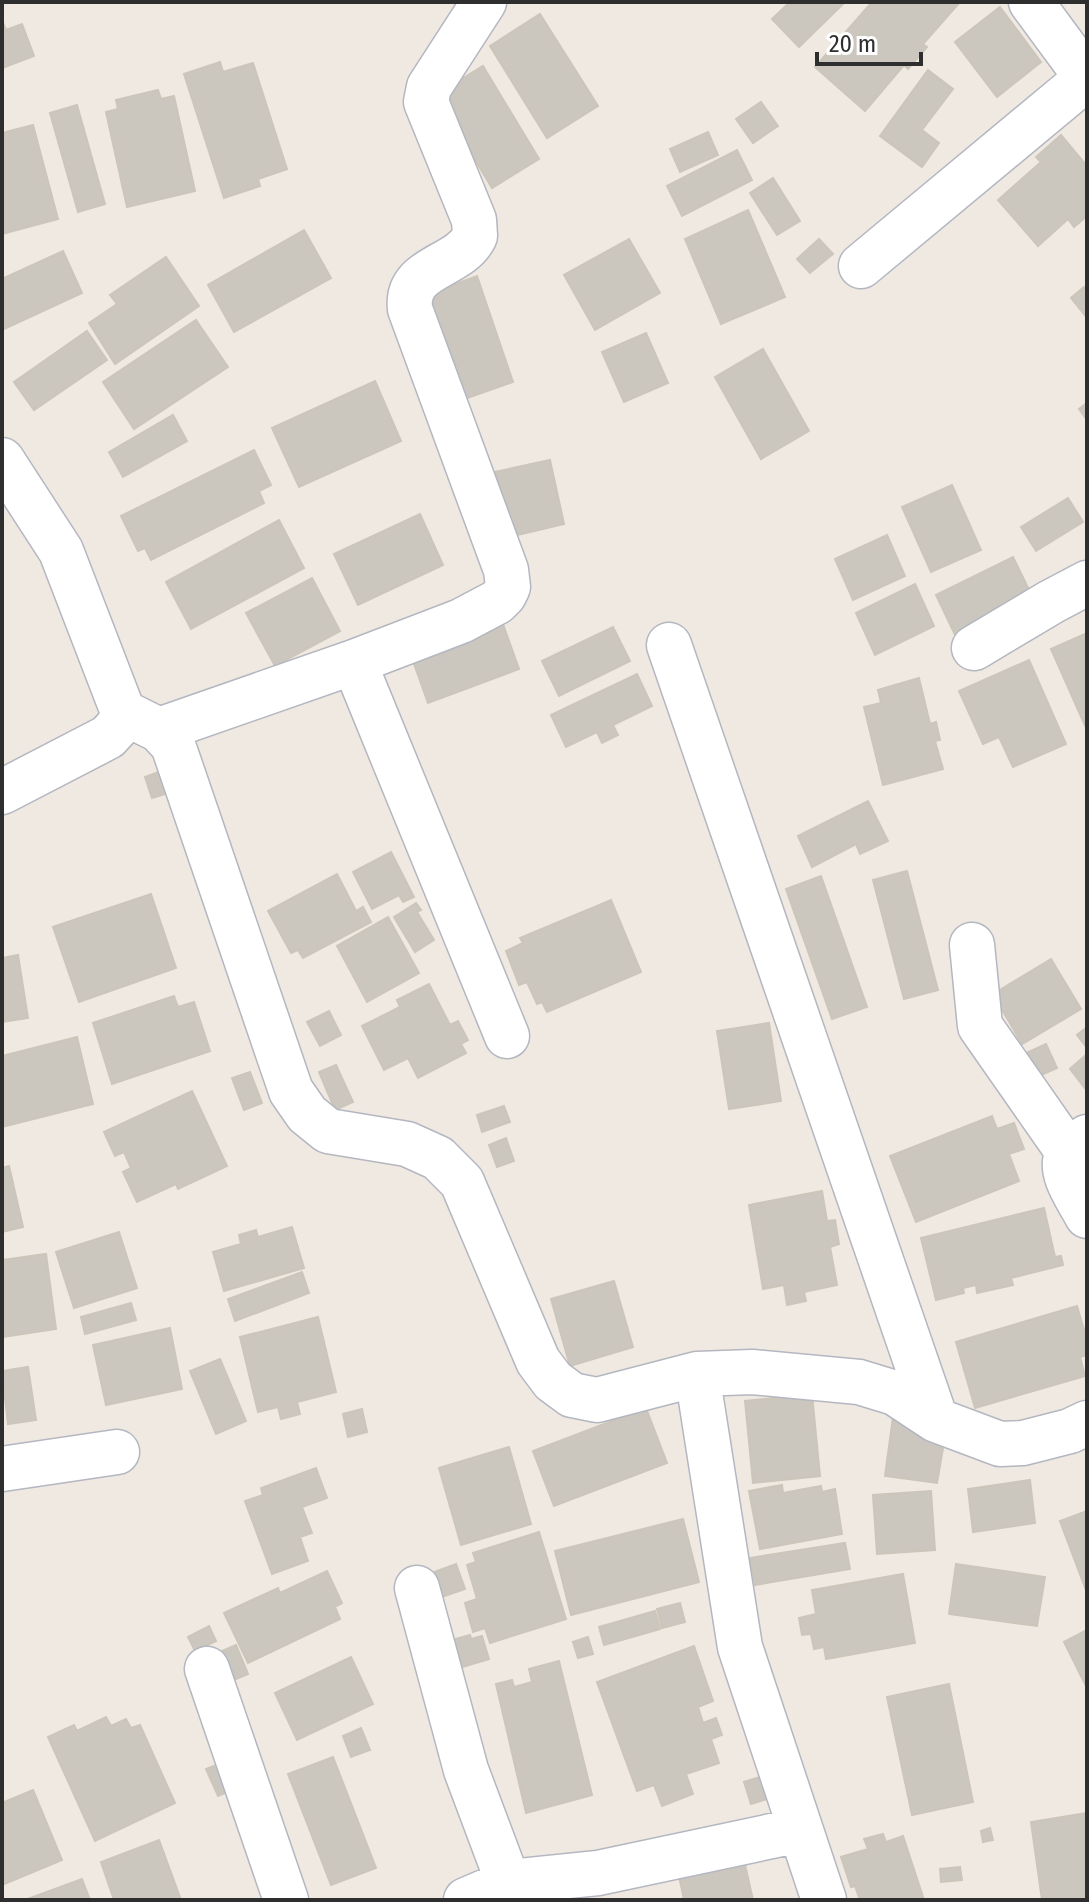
<svg xmlns="http://www.w3.org/2000/svg" width="1089" height="1902" font-family="'Fira Sans Condensed',sans-serif">
<rect width="100%" height="100%" fill="#efe9e1"/>
<path fill="#cbc7bf" stroke="#cbc5ba" stroke-width="2" d="M790,2h55l-46,45 -27,-28z
M872,2h88l-37,42 4,3 -19,22 -4,-4 -39,46 -50,-44z
M1000,7l41,55 -44,35 -42,-55z
M540,14l58,92 -51,32 -57,-92z
M2,20l4,10 16,-6 12,32 -32,12z
M220,62l3,10 30,-9 34,106 -29,10 2,7 -36,12 -40,-124z
M483,66l56,93 -47,29 -56,-93z
M928,70l25,19 -31,41 17,13 -17,24 -42,-31z
M158,90l3,9 13,-3 21,95 -68,16 -21,-95 12,-3 -2,-9z
M761,102l17,24 -25,17 -17,-24z
M77,105l28,99 -27,8 -28,-99z
M33,125l25,94 -56,15v-101z
M708,132l10,23 -38,17 -10,-23z
M1061,135l26,31v50l-13,11 -6,-8 -30,27 -40,-46 43,-38 -5,-5z
M737,150l15,30 -70,36 -15,-30z
M773,178l27,43 -23,14 -27,-42z
M748,210l37,87 -64,27 -36,-85z
M304,230l27,48 -97,54 -26,-47z
M629,239l31,54 -65,37 -31,-55z
M819,239l14,15 -23,19 -13,-14z
M63,251l19,42 -80,37v-51z
M166,257l33,49 -84,58 -26,-41 28,-19 -7,-9z
M477,276l36,106 -54,19 -36,-105z
M1084,287l3,4v27l-16,-20z
M196,320l32,47 -94,62 -31,-47z
M87,331l20,29 -73,50 -20,-28z
M646,333l22,50 -44,19 -22,-50z
M763,349l46,82 -48,28 -46,-82z
M375,381l26,60 -102,46 -27,-59z
M1087,403v17l-8,-11z
M173,415l14,26 -64,36 -14,-25z
M254,450l17,35 -12,6 5,12 -113,57 -6,-12 -7,3 -17,-35z
M550,460l14,64 -59,14 -15,-65z
M952,485l29,65 -50,22 -29,-65z
M1068,498l15,24 -47,29 -15,-24z
M420,514l23,51 -85,40 -24,-51z
M279,520l25,48 -113,61 -25,-47z
M887,535l18,41 -52,24 -18,-41z
M1013,557l20,41 -77,39 -20,-42z
M312,578l28,53 -65,35 -29,-53z
M915,584l19,42 -59,29 -19,-42z
M499,613l20,56 -91,34 -20,-56z
M613,627l17,34 -71,35 -17,-35z
M1087,633v97l-36,-81z
M1029,660l37,84 -53,23 -14,-30 -16,7 -24,-53z
M637,674l15,32 -39,19 5,10 -16,8 -5,-11 -31,15 -15,-32z
M919,678l11,46 6,-2 4,18 -5,1 8,28 -60,16 -19,-78 17,-4 -3,-13z
M161,771l7,22 -16,5 -7,-21z
M868,801l20,40 -28,13 -4,-10 -44,23 -14,-31z
M391,852l23,45 -11,5 -4,-7 -27,14 -19,-37z
M907,871l31,119 -34,9 -31,-119z
M337,874l19,37 7,-4 8,15 -68,36 -5,-8 -7,3 -23,-42z
M821,876l46,131 -35,12 -46,-130z
M151,894l25,74 -97,34 -26,-75z
M611,900l30,72 -94,40 -5,-10 -5,2 -10,-22 -8,3 -13,-34 17,-8 -3,-5z
M416,903l5,7 -4,2 17,28 -19,12 -21,-35z
M388,917l31,56 -52,29 -30,-56z
M18,955l10,63 -26,4v-64z
M1051,959l30,50 -59,35 -29,-50z
M429,984l21,41 8,-4 10,19 -7,4 5,9 -48,25 -10,-20 -24,12 -22,-44 38,-19 -3,-7z
M174,996l4,11 16,-5 16,49 -98,33 -19,-61z
M329,1011l12,24 -21,11 -13,-24z
M769,1023l12,78 -52,8 -12,-78z
M1087,1027v21l-10,-13z
M77,1037l16,67 -91,23v-71z
M1046,1044l11,24 -22,10 -11,-24z
M1087,1054v37l-17,-22z
M336,1065l17,37 -18,8 -16,-38z
M250,1072l12,31 -18,7 -12,-32z
M192,1091l35,75 -49,23 -2,-5 -39,18 -14,-30 8,-4 -7,-16 -9,4 -11,-24z
M504,1106l6,16 -28,10 -5,-17z
M992,1116l5,13 17,-6 10,26 -15,5 10,27 -103,41 -26,-66z
M506,1138l8,23 -17,6 -8,-22z
M9,1166l14,61 -21,5v-64z
M822,1191l5,30 8,-1 4,24 -9,3 7,38 -33,7 2,9 -19,4 -3,-20 -21,4 -14,-84z
M1044,1208l11,49 6,-1 2,9 -52,13 2,7 -36,8 -1,-8 -13,3 1,5 -28,7 -15,-62z
M292,1227l12,41 -80,23 -11,-39 28,-8 -2,-9 17,-5 2,7z
M119,1232l18,56 -63,20 -18,-56z
M46,1254l10,75 -54,8v-77z
M302,1272l7,21 -74,28 -7,-22z
M614,1281l19,66 -63,19 -19,-67z
M131,1303l5,17 -51,14 -4,-17z
M1077,1306l10,34v15l-7,2 5,19 -110,32 -19,-66z
M318,1317l18,75 -39,10 3,12 -19,5 -3,-12 -20,5 -18,-75z
M170,1328l12,61 -76,16 -13,-60z
M220,1359l26,62 -30,13 -26,-63z
M28,1367l8,53 -28,4 -6,-53z
M812,1394l8,82 -67,7 -8,-82z
M646,1408l21,55 -113,43 -21,-55z
M362,1409l5,23 -19,5 -5,-23z
M893,1417l54,8 -10,58 -52,-7z
M509,1447l22,77 -70,21 -22,-77z
M316,1468l11,30 -25,9 10,26 -12,4 8,24 -36,13 -27,-73 18,-6 -2,-7z
M1030,1480l5,43 -62,9 -5,-43z
M782,1485l1,8 38,-7 1,6 13,-3 7,45 -82,15 -11,-58z
M931,1491l4,59 -58,4 -4,-59z
M1087,1511v82l-27,-72z
M683,1519l16,63 -128,33 -16,-64z
M539,1532l27,87 -76,24 -5,-15 -12,4 -8,-29 12,-4 -10,-34 9,-3 -3,-9z
M845,1543l5,26 -95,16 -5,-27z
M456,1564l9,25 -23,8 -8,-25z
M956,1564l89,13 -8,49 -88,-12z
M327,1571l15,32 -7,4 5,12 -92,44 -24,-50 54,-25 2,5z
M903,1574l12,69 -89,16 -2,-12 -10,2 -3,-15 -9,1 -3,-17 17,-4 -4,-24z
M680,1603l5,19 -23,6 -5,-19z
M655,1611l5,18 -56,16 -5,-18z
M209,1626l7,15 -21,10 -7,-14z
M1087,1630v58l-23,-46z
M470,1635l1,4 11,-3 7,23 -40,12 -8,-28z
M588,1637l5,17 -15,4 -5,-16z
M236,1645l12,29 -14,6 -12,-29z
M694,1646l19,55 -15,6 5,16 13,-5 6,17 -11,4 8,24 -33,11 7,20 -31,12 -8,-21 -17,6 -40,-109z
M351,1657l22,47 -76,36 -22,-47z
M559,1661l33,134 -66,18 -30,-129 16,-4 2,7 18,-5 -3,-13z
M949,1684l24,118 -61,13 -25,-118z
M106,1717l5,9 15,-7 5,9 9,-3 35,78 -80,38 -47,-104 26,-12 3,6z
M361,1728l9,22 -19,7 -8,-21z
M333,1757l43,111 -45,17 -43,-111z
M229,1760l10,27 -21,9 -12,-27z
M763,1776l7,22 -19,6 -7,-22z
M33,1790l29,70 -60,25v-82z
M1087,1813v87h-45l-11,-78z
M990,1828l3,12 -10,2 -2,-11z
M883,1834l3,8 17,-6 21,64h-64l-5,-14 -4,1 -10,-30 27,-8 -4,-10z
M159,1840l22,60h-67l-13,-38z
M744,1860l9,40h-69l-5,-24z
M960,1867l2,13 -21,2 -1,-13z
M82,1879l8,21h-65z"/>
<g fill="none" stroke-linecap="round" stroke-linejoin="round">
<defs>
<path id="minor" d="M861,266l226,-188 -56,-76
M2,460l59,91 62,161 -4,13 -11,12 -106,55
M669,645l267,775
M974,648l77,-46 36,-19
M354,662l153,374
M123,712l36,18 14,15 118,346 16,23 21,17 79,13 31,14 24,24 76,179 15,20 19,14 25,5 100,-26 55,-2 107,10 36,11 41,27 64,24 23,-1 47,-12 17,-8
M159,730l195,-68 107,-41 36,-19 7,-7 4,-8 -2,-17 -96,-261c-5,-44 49,-40 65,-73l-1,-16 -48,-118 3,-15 55,-85
M972,945l8,81 88,126
M1087,1137c-6,5 -16,11 -20,18 -9,18 12,45 20,61
M697,1374l43,273 84,253
M2,1469l115,-17
M417,1588l49,182 42,112 90,-9 202,-43
M207,1669l79,231
M466,1900l42,-18"/>
</defs>
<use href="#minor" stroke="#b4b7c1" stroke-width="47"/>
<use href="#minor" stroke="#fff" stroke-width="44"/>
</g>
<rect width="1089" height="1902" fill="none" stroke="#2e2e2e" stroke-width="8"/>
<path d="M817 52v12h104v-12" fill="none" stroke="#2e2e2e" stroke-width="4"/>
<text x="829" y="52" font-size="24" fill="#2e2e2e" stroke="#ffffff" stroke-width="6" paint-order="stroke">20 m</text>
</svg>
